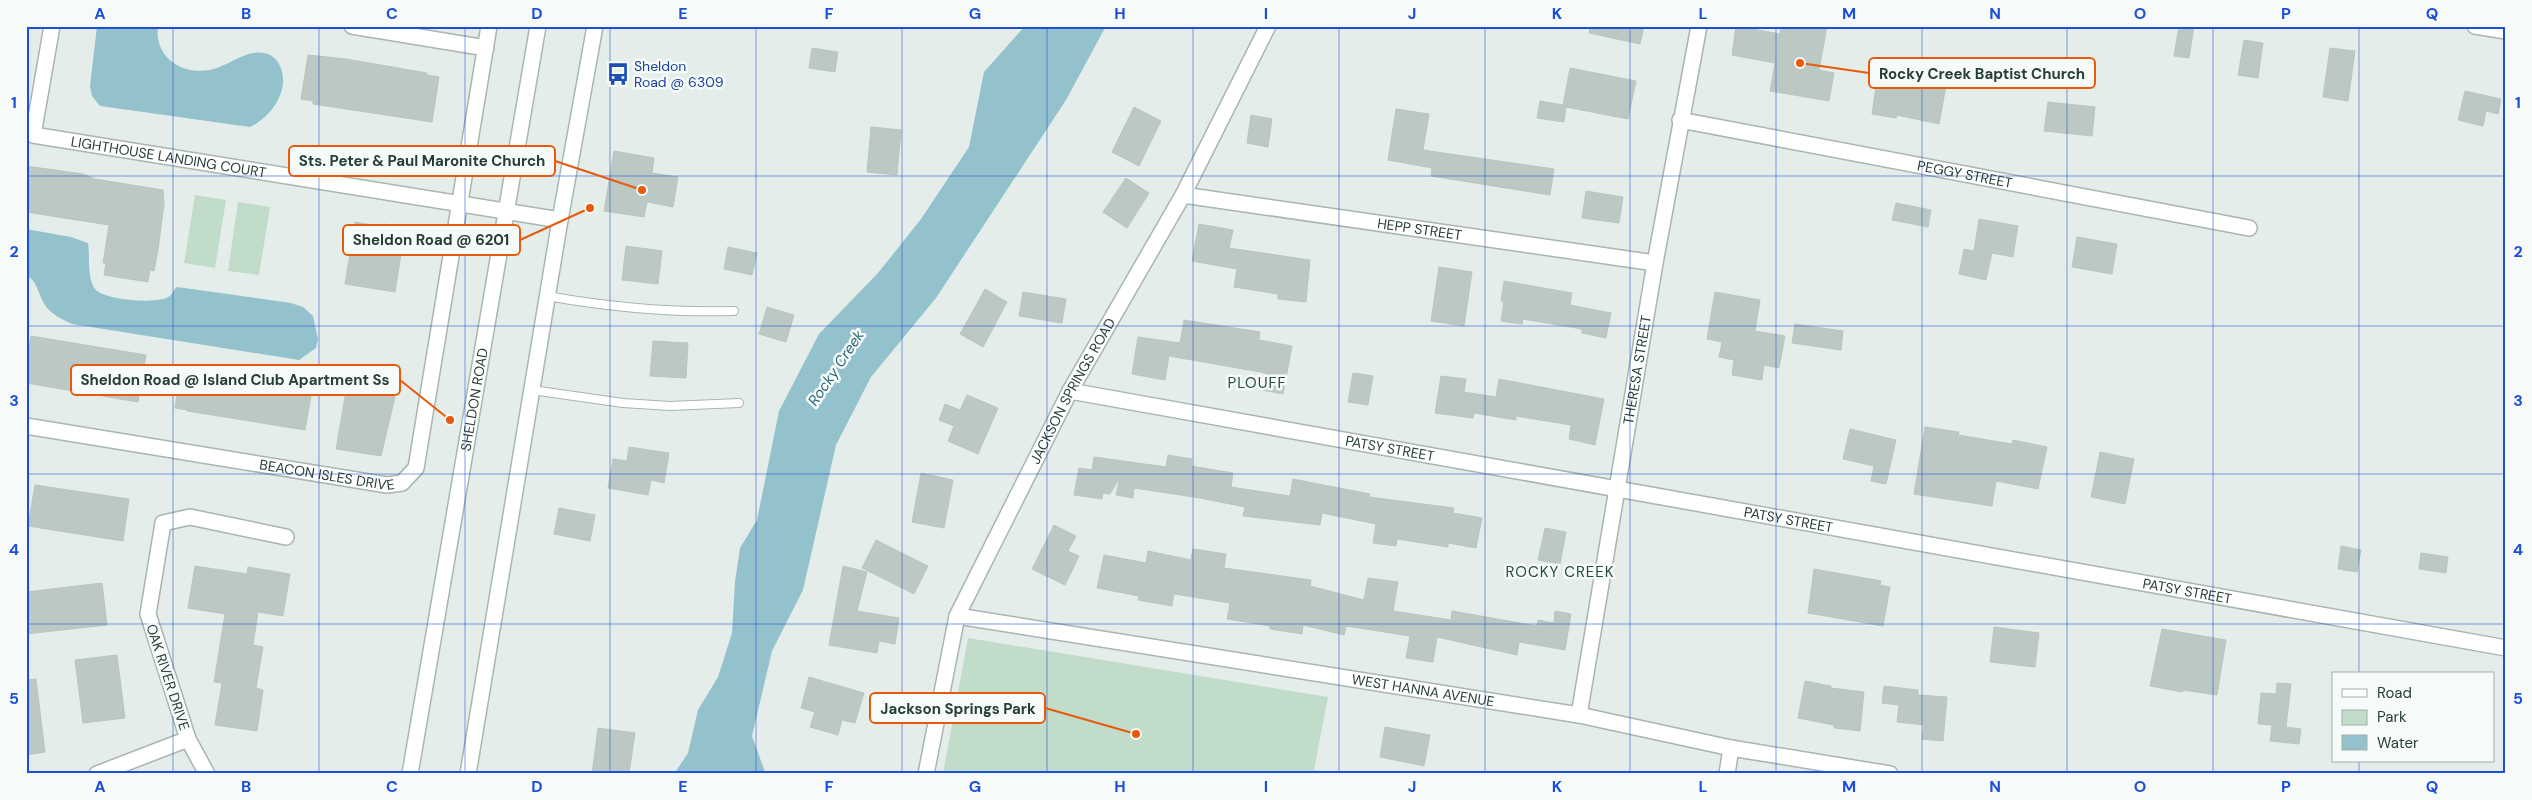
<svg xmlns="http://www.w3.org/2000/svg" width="2532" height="800" font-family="'DM Sans',sans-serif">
<rect width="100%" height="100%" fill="#e5edea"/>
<path fill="#c1dcc9" d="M195,195l31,5 -11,68 -31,-5z
M238,202l32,5 -11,68 -31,-4z
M968,638l360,59 -14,73 21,4h-392z"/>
<path fill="#93c2cc" d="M97,26h61c-4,31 23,49 52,44 17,-3 37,-21 54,-17 6,1 12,5 15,11 13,24 -7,53 -29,63l-150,-21 -8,-10 -2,-10z
M1025,26h81l-40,74 -130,198 -65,79 -35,68 -33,145 -31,61 -20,85 13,36 -2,2h-89l14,-21 10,-43 20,-33 14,-44 3,-51 5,-34 17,-28 22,-109 40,-77 59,-61 43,-54 48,-72 15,-75z
M26,229l45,8 17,6c2,13 -1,36 7,46 8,11 64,16 75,7 2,-2 4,-7 7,-9l114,16 12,4 10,9 5,23 -2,9 -17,12 -227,-36c-11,-5 -23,-11 -29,-22 -5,-10 -6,-21 -17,-27z"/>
<path fill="#bbc8c3" stroke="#b8c6c1" d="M1590,26h54l-4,18 -51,-11z
M1736,26l44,8 1,-8h46l-8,44 15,3 -5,28 -59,-10 5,-28 -43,-8z
M2179,26h15l-5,32 -15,-2z
M2244,40l19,3 -5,35 -20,-3z
M812,48l26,4 -3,20 -26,-4z
M2330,48l25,3 -7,50 -25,-4z
M308,55l38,4 81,14v2l12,2 -7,45 -119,-18v-3l-12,-2z
M1879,66l36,5 1,-5 16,4 -2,12 16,4 -7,38 -42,-9 -1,3 -24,-4z
M1570,68l66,13 -8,38 -62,-12 -2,15 -27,-4 3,-17 23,4z
M2465,91l36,8 -3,15 -12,-3 -3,15 -25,-6z
M2048,102l47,5 -3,29 -48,-5z
M1134,107l27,14 -22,45 -27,-14z
M1396,109l33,5 -6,36 131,19 -4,26 -119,-19 1,-8 -44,-8z
M1251,115l21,4 -4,28 -21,-4z
M871,127l30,3 -4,45 -30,-3z
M614,151l40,7 -2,15 26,4 -5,30 -26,-5 -3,15 -40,-6z
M26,166l57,8 12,5 68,11 1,14 -6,46 -4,21 -4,-1 -2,12 -44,-7 2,-12h-3l6,-38 -83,-13z
M1126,178l23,15 -22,35 -24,-16z
M1586,191l37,6 -4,26 -37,-5z
M1896,203l35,7 -3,17 -36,-7z
M1979,219l39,7 -5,31 -21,-4 -6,27 -27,-6 5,-25 10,2z
M355,222l29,5v-3l16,3 -1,3 17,3 -3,17 -11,-2 -7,44 -50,-8z
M1199,224l34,6 -4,18 81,12 -4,42 -28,-3v-5l-44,-7 3,-18 -45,-8z
M2077,237l40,7 -5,30 -40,-7z
M626,246l36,5 -4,33 -36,-4z
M728,247l29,6 -5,22 -28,-6z
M1439,267l33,5 -8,54 -33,-5z
M1504,281l68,12 -2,12 41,8 -5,25 -24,-5v-4l-59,-10 -1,5 -21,-3 3,-20h-3z
M985,289l22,13 -24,45 -23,-13z
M1023,292l43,7 -4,24 -43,-7z
M1715,292l45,8 -5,31 30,5 -6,32 -15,-3 -2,15 -30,-5 2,-15 -15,-3 3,-15 -15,-3z
M767,307l27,8 -8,27 -27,-8z
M1184,320l76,12 -1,8 33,6 -9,48 -21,-4 4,-17 -97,-17 -4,24 -33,-6 6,-37 42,6z
M1795,324l48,7 -2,19 -49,-7z
M31,336l115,19 -8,47 -112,-19v-18z
M653,341l35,2 -2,35 -36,-2z
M182,364l57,7 74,14 -8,45 -118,-19v-1l-12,-2z
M1353,373l20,3 -5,29 -20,-3z
M349,374l44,7 -2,10h2l-1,5 3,1 -14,59 -45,-7z
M1441,376l25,3 -2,13 32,5 3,-18 105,20 -9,46 -26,-6 2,-14 -55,-9v4l-42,-7 -1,5 -38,-5z
M967,395l31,13 -20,46 -30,-13 6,-15 -15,-6 6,-16 15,6z
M1925,427l34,5 -1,3 54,9 1,-4 34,7 -9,42 -42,-8 -4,25 -78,-12z
M1850,429l46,11 -10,44 -15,-3 3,-15 -31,-7z
M629,447l40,6 -5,30 -13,-3 -3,15 -40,-7 5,-29 14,2z
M2100,452l34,7 -9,45 -34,-7z
M1168,455l24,4 -1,7 42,7 -2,14 59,9 3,-17 77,15 -1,3 85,11 -1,5 29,5 -6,30 -28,-5v4l-51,-8 -1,7 -23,-3 3,-19 -54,-11 -2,12 -77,-9 2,-9 -45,-9 -66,-10 -1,10 -17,-3 3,-13h-2l-7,12 -7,-1 -1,6 -28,-4 5,-27 13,2 2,-13 72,10z
M921,473l32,7 -9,48 -32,-6z
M35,485l94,14 -6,42 -95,-15z
M559,508l36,7 -5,26 -36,-7z
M1054,525l22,11 -8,15 11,5 -14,29 -33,-16z
M1545,528l21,4 -6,32 -22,-4z
M876,540l52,26 -14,28 -52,-26z
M2341,546l20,4 -4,22 -19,-3z
M1193,549l33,5 -2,14 87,12 -1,6 54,14 4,-22 30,4 -5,29 58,9 1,-9 85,15 1,-6 16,3 1,-12 16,3 -6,36 -46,-8 -2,13 -80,-18 -4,25 -27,-4 4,-22 -64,-10 -2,9 -41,-10 -1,9 -32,-5v-3l-43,-7 3,-16 -56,-9 -2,12 -34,-6 1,-4 -42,-8 7,-33 42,8 2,-12 43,9z
M2421,553l27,4 -2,16 -27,-4z
M195,566l52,8 1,-7 42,7 -7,42 -25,-4 -5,33 10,2 -7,41 7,2 -6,41 -42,-6 7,-42 -8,-1 11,-68 -37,-6z
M843,566l24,6 -10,39 42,7 -4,26 -16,-3 -2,12 -48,-8z
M1814,569l67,12 -1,4 10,2 -7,39 -75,-13z
M102,583l5,42 -81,9v-42z
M1994,627l45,6 -4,34 -45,-5z
M2162,629l64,11 -9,55 -34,-5 -1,2 -32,-6z
M117,655l8,63 -42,5 -8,-63z
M809,677l55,16 -9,30 -13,-3 -4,15 -28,-8 5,-15 -14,-4z
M36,679l9,73 -19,3v-75z
M1805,681l26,5v2l33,4 -4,39 -26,-3v-3l-36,-7z
M2277,683l14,1 -5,43 15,2 -2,15 -29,-3 2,-16 -14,-1 3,-31 15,1z
M1884,686l34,4v5l29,2 -4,44 -21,-2 2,-14 -27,-3 2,-17 -17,-2z
M1385,727l45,8 -6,31 -44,-9z
M598,728l37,5 -6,41h-37z"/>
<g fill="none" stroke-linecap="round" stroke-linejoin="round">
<defs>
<path id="lane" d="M547,296c62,11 124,17 187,15
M532,390l91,13 47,3 69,-3"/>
<g id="street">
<path id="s1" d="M52,26l-19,109 527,85"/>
<path d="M352,26l134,22"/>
<path d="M2475,26l31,5"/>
<path id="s2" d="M1680,120l569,108"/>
<path id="s3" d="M1183,195l472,68"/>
<path id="s4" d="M1070,391l1436,257"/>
<path id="s5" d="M26,426l361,59 15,-2 14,-15 73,-442"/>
<path id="s6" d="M957,616l622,99 152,33 159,26"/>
<path id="s7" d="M1579,715l76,-452 44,-237"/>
<path d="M97,774l91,-35"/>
<path d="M207,774l-19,-35 -40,-125 15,-91 27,-6 96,20"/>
<path id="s8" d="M926,774l31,-158 113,-225 113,-196 85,-169"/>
<path d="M1727,774l4,-26"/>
</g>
<g id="secondary">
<path id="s9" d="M410,774l128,-748"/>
<path d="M468,774l92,-554 35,-194"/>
</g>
</defs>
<use href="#lane" stroke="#a8b5b1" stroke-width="10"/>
<use href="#street" stroke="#a8b5b1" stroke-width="18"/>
<use href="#secondary" stroke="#a5b8b2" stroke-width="18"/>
<use href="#lane" stroke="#fff" stroke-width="8"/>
<use href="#street" stroke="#fff" stroke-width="15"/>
<use href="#secondary" stroke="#fff" stroke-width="15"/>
</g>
<path fill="none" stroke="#1d4ed8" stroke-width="1" stroke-opacity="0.55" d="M173,26v748M319,26v748M465,26v748M610,26v748M756,26v748M902,26v748M1047,26v748M1193,26v748M1339,26v748M1485,26v748M1630,26v748M1776,26v748M1922,26v748M2067,26v748M2213,26v748M2359,26v648M26,176h2480M26,326h2480M26,474h2480M26,624h2480M2359,761v13"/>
<defs>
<symbol id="bus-bare" viewBox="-9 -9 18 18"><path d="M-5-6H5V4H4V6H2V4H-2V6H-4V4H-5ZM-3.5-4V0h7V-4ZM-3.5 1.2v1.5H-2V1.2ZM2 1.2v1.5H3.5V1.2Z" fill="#1a4fb4" stroke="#f6faf8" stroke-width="2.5" paint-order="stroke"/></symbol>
</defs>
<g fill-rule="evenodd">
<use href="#bus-bare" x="602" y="58" width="32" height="32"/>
</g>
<g text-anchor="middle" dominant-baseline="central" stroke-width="5" stroke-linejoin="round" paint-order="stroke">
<g font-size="14" fill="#164399" stroke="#f6faf8" text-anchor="start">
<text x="634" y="66">Sheldon<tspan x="634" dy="16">Road @ 6309</tspan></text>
</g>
<g font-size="14" fill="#263e38" stroke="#f6faf8">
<text stroke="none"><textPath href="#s1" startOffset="248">LIGHTHOUSE LANDING COURT</textPath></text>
<text stroke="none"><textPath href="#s2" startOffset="290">PEGGY STREET</textPath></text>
<text stroke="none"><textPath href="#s3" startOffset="239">HEPP STREET</textPath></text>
<text stroke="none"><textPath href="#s7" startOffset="350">THERESA STREET</textPath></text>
<text stroke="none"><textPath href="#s8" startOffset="414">JACKSON SPRINGS ROAD</textPath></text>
<text stroke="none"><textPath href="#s9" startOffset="380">SHELDON ROAD</textPath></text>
<text stroke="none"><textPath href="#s4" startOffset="325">PATSY STREET</textPath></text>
<text stroke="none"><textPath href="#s5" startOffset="305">BEACON ISLES DRIVE</textPath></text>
<text stroke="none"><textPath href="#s4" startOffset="730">PATSY STREET</textPath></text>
<text stroke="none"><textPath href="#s4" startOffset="1135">PATSY STREET</textPath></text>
<text transform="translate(168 677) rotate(72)">OAK RIVER DRIVE</text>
<text stroke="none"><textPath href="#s6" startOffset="472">WEST HANNA AVENUE</textPath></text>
</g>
<g font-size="15" font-style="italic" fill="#256574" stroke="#f6faf8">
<text transform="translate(836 368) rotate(-56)">Rocky Creek</text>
</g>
<g font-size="15" letter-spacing="1" fill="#234e45" stroke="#f6faf8">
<text x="1257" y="383">PLOUFF</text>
<text x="1560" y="572">ROCKY CREEK</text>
</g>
</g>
<path fill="none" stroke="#e8590c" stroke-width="2" d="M1800 63L1869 73M642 190L555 161M590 208L520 240M450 420L400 380M1136 734L1045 708"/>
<g fill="#e8590c" stroke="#f6faf8" stroke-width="2">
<circle cx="1800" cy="63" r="5"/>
<circle cx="642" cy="190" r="5"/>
<circle cx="590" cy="208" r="5"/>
<circle cx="450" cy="420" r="5"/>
<circle cx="1136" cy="734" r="5"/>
</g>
<g fill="#f6faf8" stroke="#e8590c" stroke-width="2">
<rect x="1869" y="58" width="226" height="30" rx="5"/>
<rect x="289" y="146" width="266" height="30" rx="5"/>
<rect x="343" y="225" width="177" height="30" rx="5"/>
<rect x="71" y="365" width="329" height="30" rx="5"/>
<rect x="870" y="693" width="175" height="30" rx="5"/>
</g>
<g font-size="15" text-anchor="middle" font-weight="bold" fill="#263e38">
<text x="1982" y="79">Rocky Creek Baptist Church</text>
<text x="422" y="166">Sts. Peter &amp; Paul Maronite Church</text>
<text x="431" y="245">Sheldon Road @ 6201</text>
<text x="235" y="385">Sheldon Road @ Island Club Apartment Ss</text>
<text x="958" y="714">Jackson Springs Park</text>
</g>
<rect width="2532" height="800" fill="none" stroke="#f6faf8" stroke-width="55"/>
<rect x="2332" y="672" width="162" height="90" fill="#f6faf8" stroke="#a3afab"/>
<rect x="2342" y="689" width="25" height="8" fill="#ffffff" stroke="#a3afab"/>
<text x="2377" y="698" font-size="15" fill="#263e38">Road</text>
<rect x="2342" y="710" width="25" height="15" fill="#c1dcc9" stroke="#a3afab"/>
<text x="2377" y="722" font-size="15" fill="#263e38">Park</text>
<rect x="2342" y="735" width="25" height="15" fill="#93c2cc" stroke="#a3afab"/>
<text x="2377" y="748" font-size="15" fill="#263e38">Water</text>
<rect x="28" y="28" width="2476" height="744" fill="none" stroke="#1d4ed8" stroke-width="2"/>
<g font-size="16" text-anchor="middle" font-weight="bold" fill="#1d4ed8">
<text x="100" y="19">A</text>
<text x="246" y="19">B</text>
<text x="392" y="19">C</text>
<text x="537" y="19">D</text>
<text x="683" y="19">E</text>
<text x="829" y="19">F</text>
<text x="975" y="19">G</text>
<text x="1120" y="19">H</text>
<text x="1266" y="19">I</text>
<text x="1412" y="19">J</text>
<text x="1557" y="19">K</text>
<text x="1703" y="19">L</text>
<text x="1849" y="19">M</text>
<text x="1995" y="19">N</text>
<text x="2140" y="19">O</text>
<text x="2286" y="19">P</text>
<text x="2432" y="19">Q</text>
<text x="14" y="108">1</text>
<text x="2518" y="108">1</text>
<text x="14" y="257">2</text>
<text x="2518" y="257">2</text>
<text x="14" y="406">3</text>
<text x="2518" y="406">3</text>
<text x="14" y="555">4</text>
<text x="2518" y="555">4</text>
<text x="14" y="704">5</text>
<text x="2518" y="704">5</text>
<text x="100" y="792">A</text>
<text x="246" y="792">B</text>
<text x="392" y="792">C</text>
<text x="537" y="792">D</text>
<text x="683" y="792">E</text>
<text x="829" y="792">F</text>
<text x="975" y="792">G</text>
<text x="1120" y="792">H</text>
<text x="1266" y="792">I</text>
<text x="1412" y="792">J</text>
<text x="1557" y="792">K</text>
<text x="1703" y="792">L</text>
<text x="1849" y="792">M</text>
<text x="1995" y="792">N</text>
<text x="2140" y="792">O</text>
<text x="2286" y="792">P</text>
<text x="2432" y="792">Q</text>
</g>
</svg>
